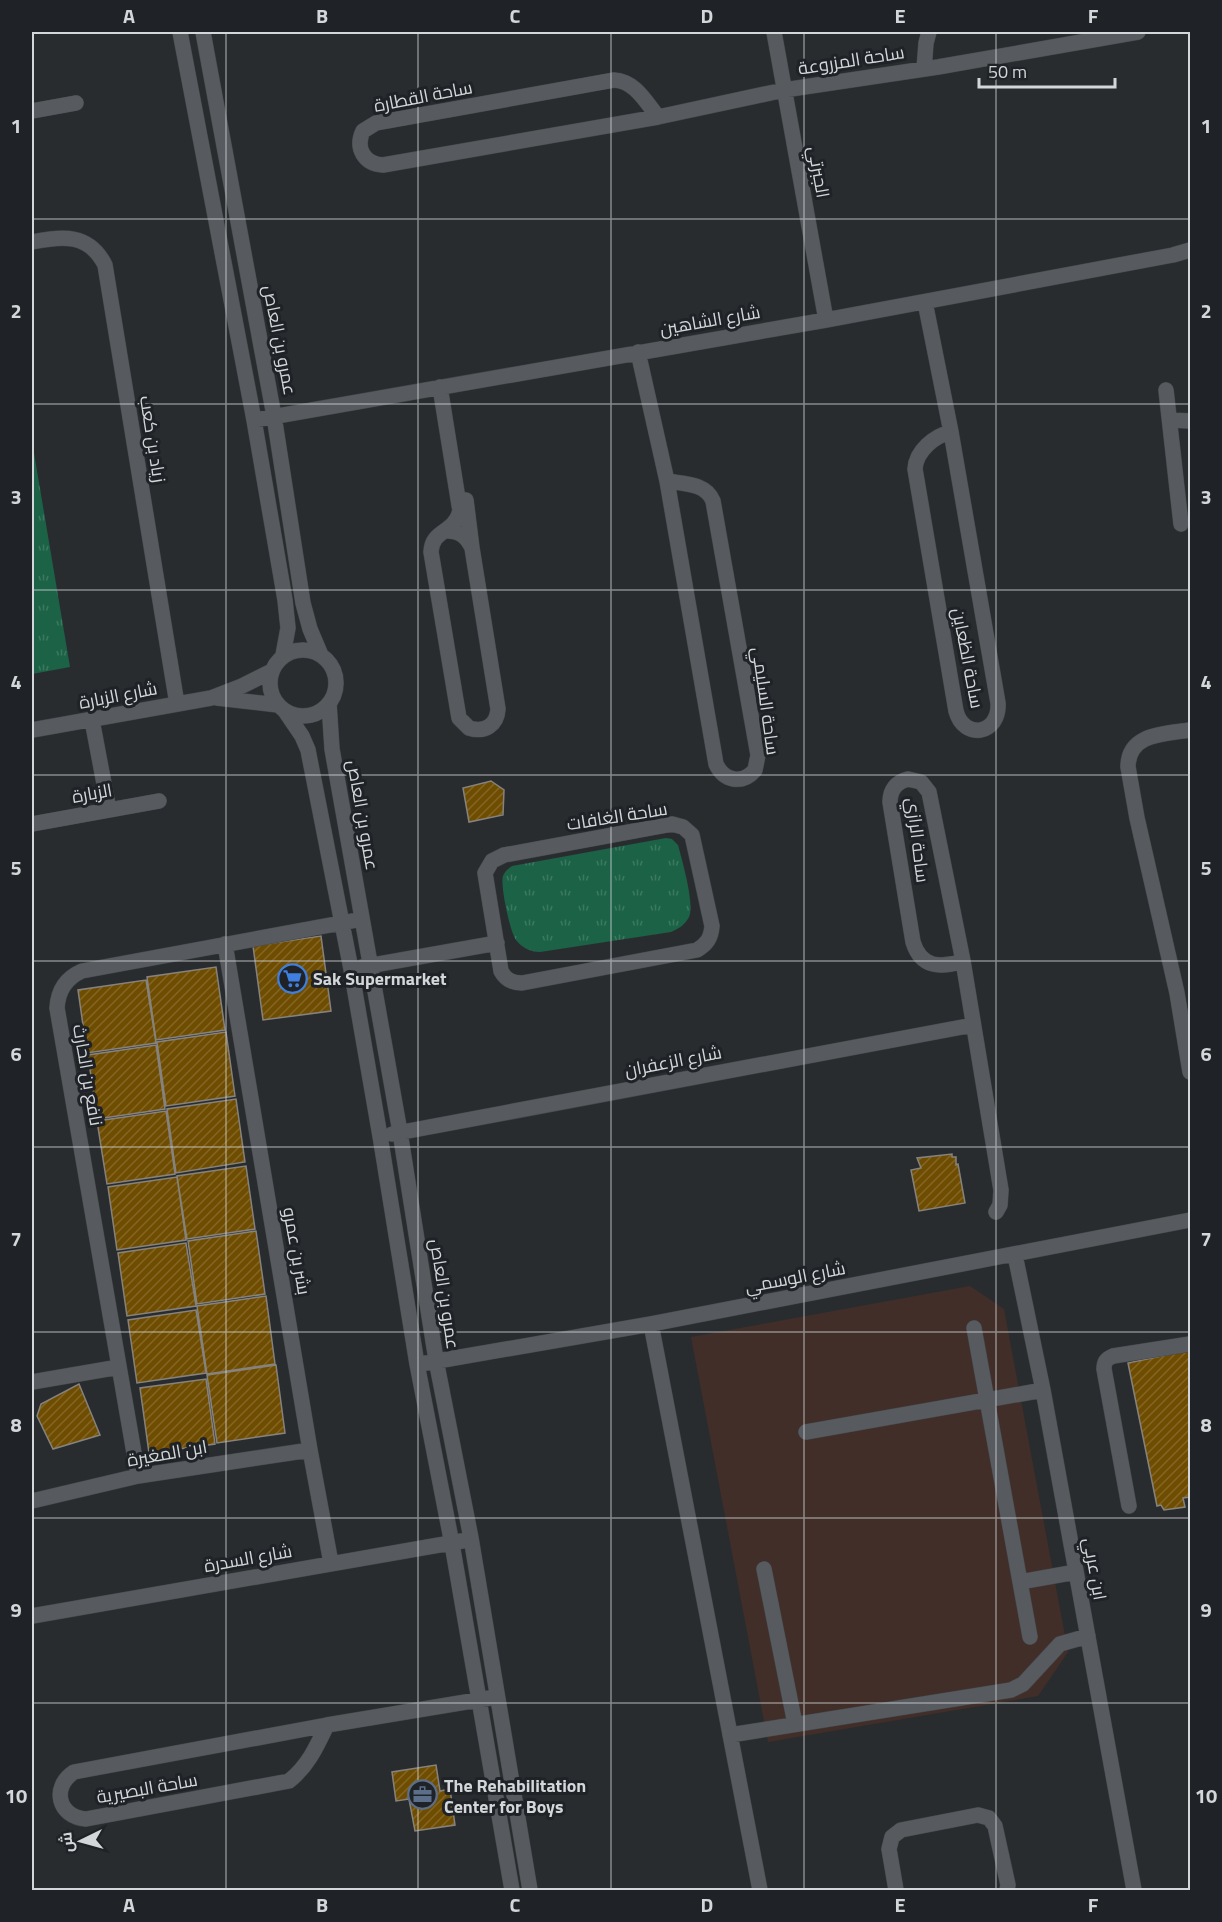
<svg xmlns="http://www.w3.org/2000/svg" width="1222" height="1922" font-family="'Titillium Web',Cairo,sans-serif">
<defs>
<pattern id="park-tufts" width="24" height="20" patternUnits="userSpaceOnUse" patternTransform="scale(1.5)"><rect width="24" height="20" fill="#1b6246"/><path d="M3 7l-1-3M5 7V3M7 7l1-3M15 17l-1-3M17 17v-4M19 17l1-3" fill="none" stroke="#3b7860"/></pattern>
<pattern id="building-hatch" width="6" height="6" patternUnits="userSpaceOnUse" patternTransform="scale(1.5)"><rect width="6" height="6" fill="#6f4d00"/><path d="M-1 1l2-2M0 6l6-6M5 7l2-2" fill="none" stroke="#836625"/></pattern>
</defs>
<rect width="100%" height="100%" fill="#292c2f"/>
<path fill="#412e29" d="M970,1286l34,23 64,343 -30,44 -270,46 -77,-405z"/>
<path fill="url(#park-tufts)" d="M32,441l38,226 -38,7z
M666,838l6,1 6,6c4,15 17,60 11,72 -4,8 -11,12 -18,15l-131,20c-9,0 -18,-4 -24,-12 -6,-8 -16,-55 -13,-64 2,-5 5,-7 9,-10z"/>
<path fill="url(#building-hatch)" stroke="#86837e" stroke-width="1.5" d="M491,781l13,9 -1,25 -34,7 -6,-34z
M321,936l10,75 -68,9 -10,-74z
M216,967l9,63 -69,10 -9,-63z
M146,980l10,63 -69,10 -9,-63z
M226,1032l9,64 -69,10 -9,-64z
M156,1045l9,64 -68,10 -9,-64z
M236,1099l9,63 -69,11 -9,-64z
M166,1111l9,63 -68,10 -10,-63z
M952,1154v3h4v8l2,-1 7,39 -46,8 -8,-41 10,-2 -4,-10z
M246,1166l9,63 -68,10 -10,-63z
M177,1177l9,63 -69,10 -9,-63z
M256,1231l9,63 -68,10 -9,-63z
M186,1243l10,63 -69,10 -9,-63z
M266,1296l9,68 -68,10 -10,-68z
M196,1310l10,63 -69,10 -9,-63z
M1190,1350v147l-7,1 2,9 -21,3 -3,-5 -4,1 -29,-143z
M276,1365l9,68 -68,10 -10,-68z
M206,1379l9,65 -66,9 -9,-65z
M79,1384l21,51 -47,14 -16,-33 4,-12z
M436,1765l4,26 10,-2 5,36 -40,6 -6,-32 -13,2 -4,-29z"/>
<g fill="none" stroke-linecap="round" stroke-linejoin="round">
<defs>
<path id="minor" d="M180,32l74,388 31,180 3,28 -5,27
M203,32l71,384 29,187 7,26 11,26
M774,32l52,288
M924,69l2,-26 3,-11
M32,111l44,-8
M658,117c-12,-15 -23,-36 -44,-37l-238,43 -13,8c-8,17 1,33 20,34l275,-48 126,-27 154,-23 200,-35
M32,242c30,-6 57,-9 73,23l72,439
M925,302l26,130
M638,352l29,129 49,283c8,17 26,21 39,6l3,-15 -45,-254c-7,-18 -29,-17 -46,-20
M440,387l20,124c-6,23 -28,18 -29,41l28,166 10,10c16,5 28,-3 29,-19l-26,-161c-5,-11 -12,-17 -24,-17
M1166,390l15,134
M254,420l572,-100 347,-65 17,-5
M1170,420l20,1
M951,432l47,271c2,31 -34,38 -42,8l-41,-242c1,-18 19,-33 36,-37z
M466,500l6,48
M270 683a33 33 0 1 1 66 0a33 33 0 1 1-66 0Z
M217,698l61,7
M329,703l3,46 68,383 36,228 35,178 59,352
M285,711l17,25 6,14 43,219 29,167 37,228 35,180 60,346
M92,720l17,90
M32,730l179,-32 31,-12 30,-15
M1190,730c-25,4 -62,3 -62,37l9,51 40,175 13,79
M908,779l13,3 8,10 34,169c-23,7 -42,7 -50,-19l-23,-140c0,-12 6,-20 18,-23z
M32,824l127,-23
M672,824l11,3 9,8 20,91c-1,12 -5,18 -15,24l-175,33c-10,0 -16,-3 -21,-12l-16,-98 7,-12 12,-6z
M225,944l85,506 21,113
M963,961l38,229 -1,15 -4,7
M362,967l135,-24
M392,1134l581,-109
M1015,1255l28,135 91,500
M651,1324l109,566
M974,1328l56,309
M426,1363l225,-39 539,-104
M32,1382l87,-15
M806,1432l237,-42
M138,1476l-81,-468c1,-18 9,-30 25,-37l270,-50
M32,1501l106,-25 172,-26
M1129,1506l-25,-137c0,-7 2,-10 9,-13l77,-12
M764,1569l31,155
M1020,1582l56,-10
M32,1616l430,-75
M327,1725c-10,21 -19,41 -38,56l-203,38c-28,-2 -35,-32 -12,-47z
M327,1725l163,-27
M730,1735l281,-45 12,-6 37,-40 28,-8
M896,1890l-7,-41 3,-12 9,-7 77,-15 11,3 6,8 13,59 -1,5"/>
</defs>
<use href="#minor" stroke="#44474a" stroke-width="16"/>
<use href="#minor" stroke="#575b5f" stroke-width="15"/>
</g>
<path fill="none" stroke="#d4d7d9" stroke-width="1.5" stroke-opacity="0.55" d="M226,32v1858M418,32v1858M611,32v1858M804,32v1858M996,32v1858M32,219h1158M32,404h1158M32,590h1158M32,775h1158M32,961h1158M32,1147h1158M32,1332h1158M32,1518h1158M32,1703h1158"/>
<defs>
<symbol id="supermarket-ring" viewBox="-11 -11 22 22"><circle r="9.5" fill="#1f2226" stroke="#3f7fe0" stroke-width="1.5"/><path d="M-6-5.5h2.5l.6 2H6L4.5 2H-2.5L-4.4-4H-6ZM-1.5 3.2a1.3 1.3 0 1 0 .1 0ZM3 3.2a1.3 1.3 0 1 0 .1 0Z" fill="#3f7fe0"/></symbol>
<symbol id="office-ring" viewBox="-11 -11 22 22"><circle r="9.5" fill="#1f2226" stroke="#5c6f8a" stroke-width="1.5"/><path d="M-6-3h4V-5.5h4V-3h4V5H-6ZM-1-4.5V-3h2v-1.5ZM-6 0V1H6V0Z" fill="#5c6f8a"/></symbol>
</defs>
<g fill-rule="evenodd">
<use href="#supermarket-ring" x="276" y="962" width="33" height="33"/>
<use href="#office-ring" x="406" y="1778" width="33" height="33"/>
</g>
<g text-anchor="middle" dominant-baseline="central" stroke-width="6" stroke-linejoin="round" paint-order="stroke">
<g font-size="18" fill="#d4d7d9" stroke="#1f2226">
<text transform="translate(851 60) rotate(-9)">ساحة المزروعة</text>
<text transform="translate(423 96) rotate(-11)">ساحة القطارة</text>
<text transform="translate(819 172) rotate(80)">الجبرتي</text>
<text transform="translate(710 320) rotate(-10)">شارع الشاهين</text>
<text transform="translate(280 340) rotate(79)">عمرو بن العاص</text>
<text transform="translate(153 439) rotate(81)">زياد بن كعب</text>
<text transform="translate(968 658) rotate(79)">ساحة الظعاين</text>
<text transform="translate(118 695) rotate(-11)">شارع الزبارة</text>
<text transform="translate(766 701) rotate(82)">ساحة السليمي</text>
<text transform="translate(92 793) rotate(-10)">الزبارة</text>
<text transform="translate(363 815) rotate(80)">عمرو بن العاص</text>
<text transform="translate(617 816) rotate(-9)">ساحة الغافات</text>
<text transform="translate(918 840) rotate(83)">ساحة الرازي</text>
<text transform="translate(673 1061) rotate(-11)">شارع الزعفران</text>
<text transform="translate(88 1075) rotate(80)">نافع بن الحارث</text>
<text transform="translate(297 1251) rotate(80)">بشر بن عمرو</text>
<text transform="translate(795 1277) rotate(-11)">شارع الوسمي</text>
<text transform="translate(445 1294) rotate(81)">عمرو بن العاص</text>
<text transform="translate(167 1453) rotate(-10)">ابن المغيرة</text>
<text transform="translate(248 1558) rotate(-10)">شارع السدرة</text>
<text transform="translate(1095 1569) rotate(80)">ابن عربي</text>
<text transform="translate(147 1788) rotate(-10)">ساحة البصيرية</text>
</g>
<g font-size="18" font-weight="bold" fill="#d4d7d9" stroke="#1f2226" text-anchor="start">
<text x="313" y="978">Sak Supermarket</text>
<text x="444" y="1785">The Rehabilitation<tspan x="444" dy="21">Center for Boys</tspan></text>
</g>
</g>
<rect width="1222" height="1922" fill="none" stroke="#1f2226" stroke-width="66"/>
<g transform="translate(81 1841) rotate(265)" stroke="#1f2226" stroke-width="4.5" paint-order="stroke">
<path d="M0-4.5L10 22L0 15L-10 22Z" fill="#d4d7d9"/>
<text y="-9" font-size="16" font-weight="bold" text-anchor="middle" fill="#d4d7d9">ش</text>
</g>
<path d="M979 78v9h136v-9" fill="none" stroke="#d4d7d9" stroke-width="3"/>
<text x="988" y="78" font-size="18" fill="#d4d7d9" stroke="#1f2226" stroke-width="4.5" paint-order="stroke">50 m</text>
<rect x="33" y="33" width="1156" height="1856" fill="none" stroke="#d4d7d9" stroke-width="2"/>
<g font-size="20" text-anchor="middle" font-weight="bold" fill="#d4d7d9">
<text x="129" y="23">A</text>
<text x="322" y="23">B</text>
<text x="515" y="23">C</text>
<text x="707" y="23">D</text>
<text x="900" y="23">E</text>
<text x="1093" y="23">F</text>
<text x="16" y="133">1</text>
<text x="1206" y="133">1</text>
<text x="16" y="318">2</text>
<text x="1206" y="318">2</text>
<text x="16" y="504">3</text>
<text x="1206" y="504">3</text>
<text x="16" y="689">4</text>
<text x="1206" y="689">4</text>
<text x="16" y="875">5</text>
<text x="1206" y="875">5</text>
<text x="16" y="1061">6</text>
<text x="1206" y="1061">6</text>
<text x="16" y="1246">7</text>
<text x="1206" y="1246">7</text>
<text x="16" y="1432">8</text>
<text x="1206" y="1432">8</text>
<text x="16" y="1617">9</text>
<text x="1206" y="1617">9</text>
<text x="16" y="1803">10</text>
<text x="1206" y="1803">10</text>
<text x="129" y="1912">A</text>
<text x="322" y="1912">B</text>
<text x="515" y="1912">C</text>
<text x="707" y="1912">D</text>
<text x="900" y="1912">E</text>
<text x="1093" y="1912">F</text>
</g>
</svg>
